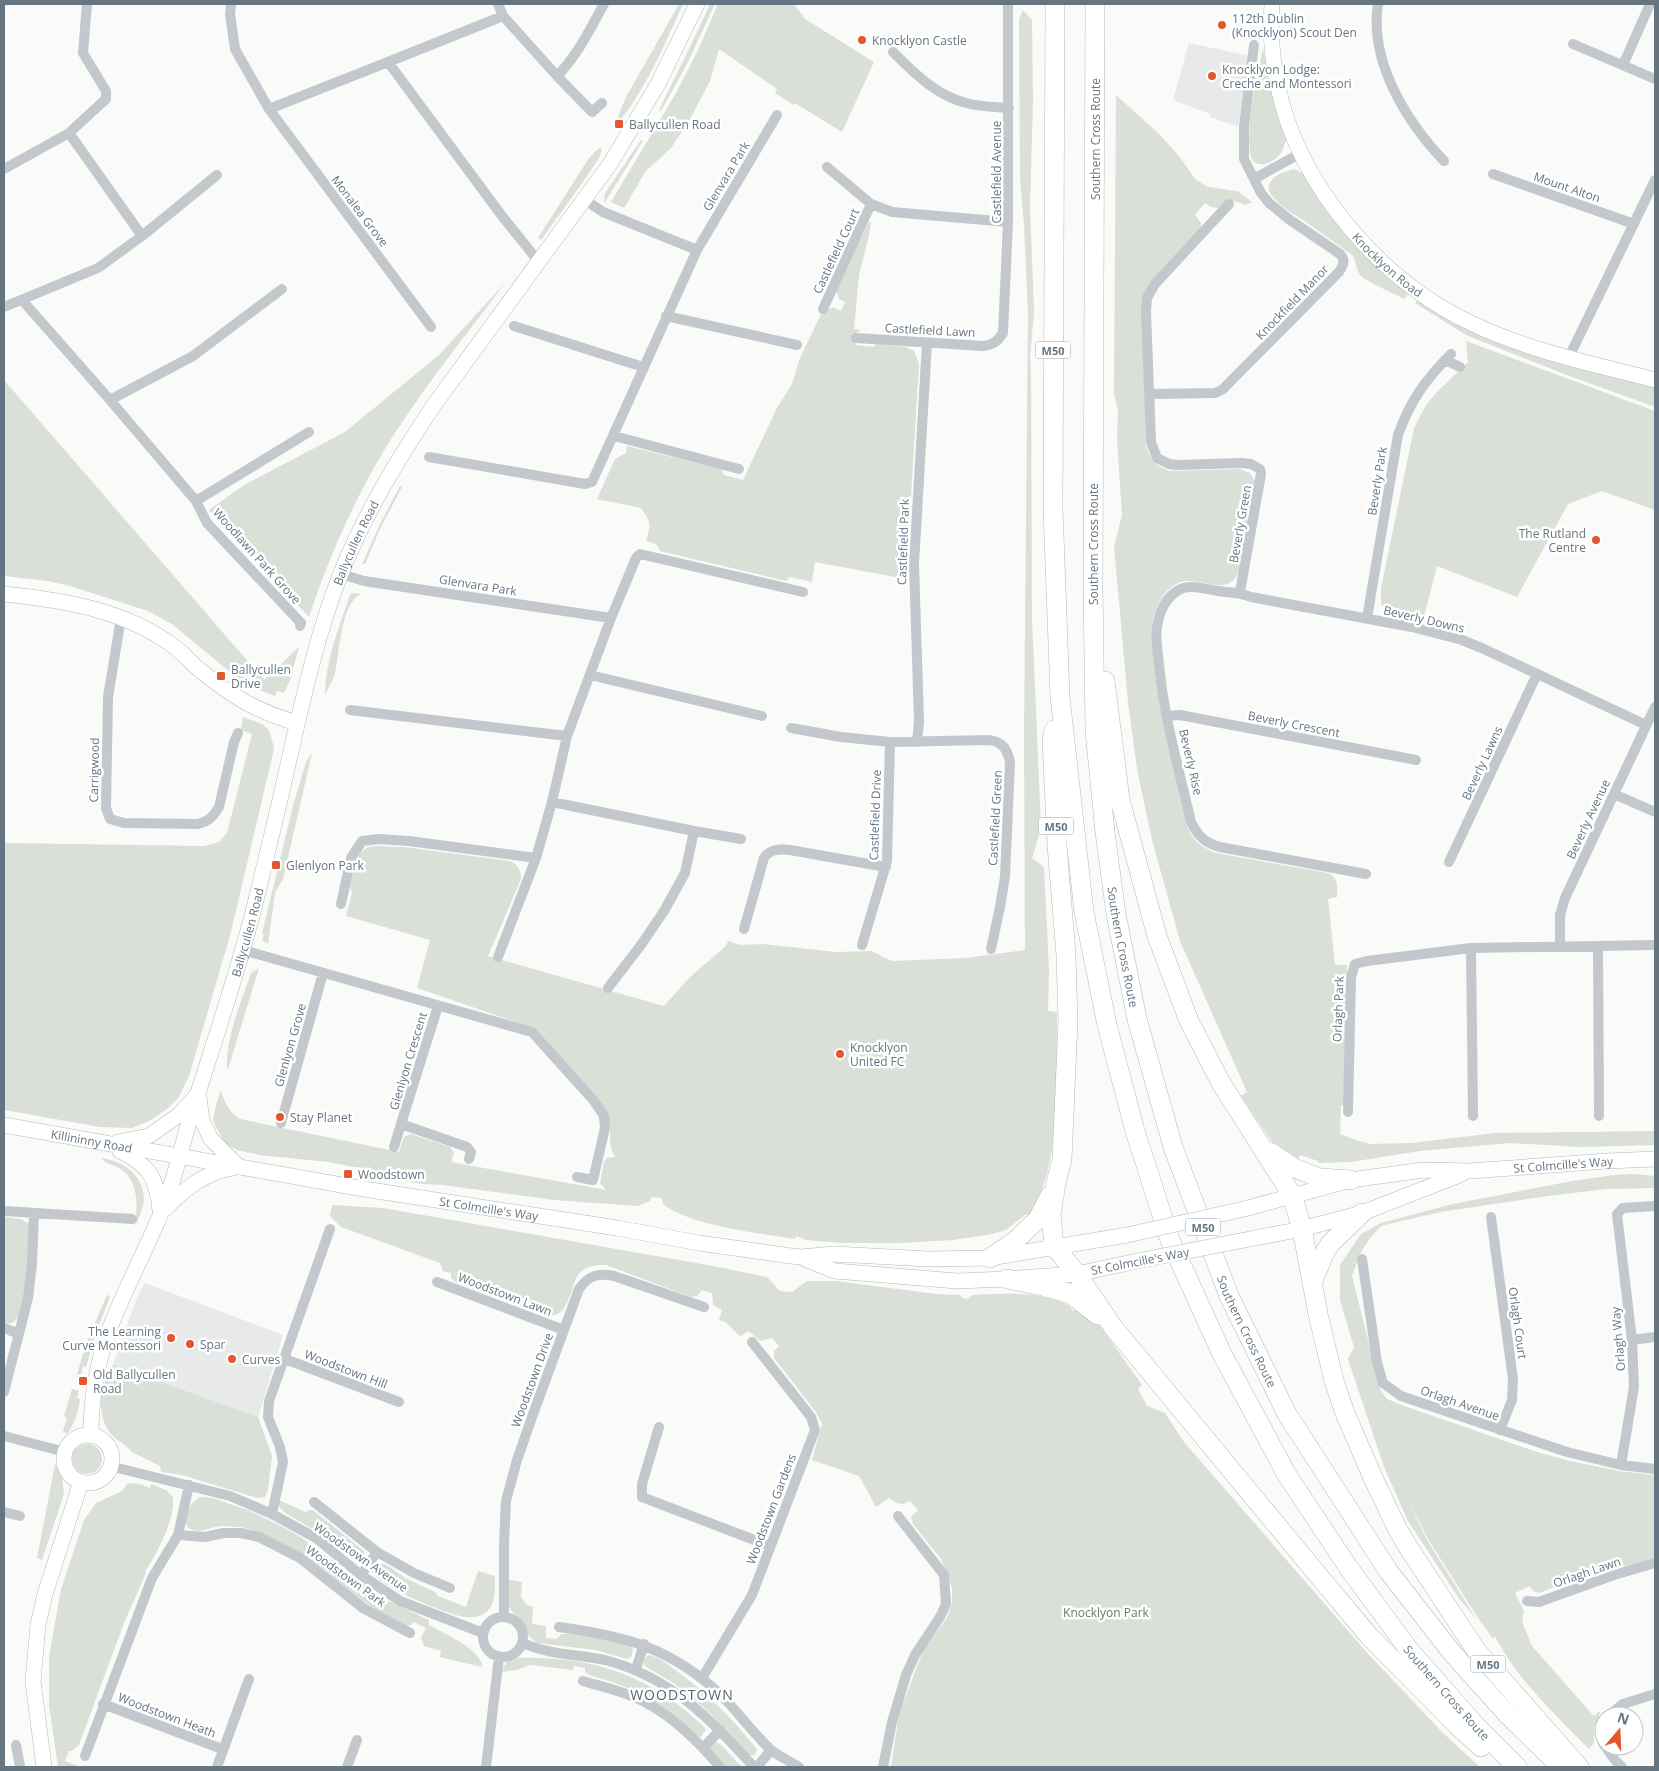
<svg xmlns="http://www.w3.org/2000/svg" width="1659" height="1771" font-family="'Open Sans',sans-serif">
<rect width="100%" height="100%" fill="#fafaf8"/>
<path fill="#e8e9e9" d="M1189,43l60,13 -11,71 -28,-10v-3l-37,-14z
M145,1283l138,52 -26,86 -146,-51 27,-75z"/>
<path fill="#dadfd7" d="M679,4h4c-17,38 -36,82 -62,115l-3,-2 8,-20z
M710,4h5l-28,60 -26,47 -2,-1c17,-35 35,-70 51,-106z
M718,4h76l11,15 69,43 -32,70 -47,-29 -2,2 -18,-12 2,-4 -58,-40 -9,32 -21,40 -18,27 -26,24 -21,36 -13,-6 65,-109 22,-43z
M1023,10l9,10 1,81 -3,106 4,105 -4,44 1,14 1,247 9,212 -9,29 12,9 5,103 -1,41 9,1c-1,52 3,111 -10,162 -4,15 -10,29 -16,43l-5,-3 -20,16 -14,4 -39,6 -54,3h-58l-35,-3 -10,-4 -1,3 -5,-1c-35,-5 -100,-13 -127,-34l-1,-6 -10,-1 -2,4 -12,5 -84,-6 -112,-15 -20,-1 -23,-4 -39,-12 -32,-6 -69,-7 -22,-5 -11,-6 -11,-18 -2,-6 3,-15 5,-15c2,10 9,24 19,29l159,33 5,-15 7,-3 39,13 4,6 -3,9 155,28 -6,-7 4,-21 3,-4 8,-1c-7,-12 -4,-17 -5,-29 0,-7 -4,-14 -7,-20l-67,-79 -119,-41 13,-48 -84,-24 6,-23 -2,-6 6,-31 12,-9 8,-1 28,1 105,14c9,3 12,9 12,18l-33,77 176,50 25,-28 37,-32 2,-5 12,4 23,-1 73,8 36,-1 11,6 9,4 74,-3 59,-8 -1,-216 4,-420 -4,-89 -4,-47 -1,-159z
M1263,48l9,45 15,46c-2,4 -4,10 -6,14 -9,12 -29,18 -31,-1 -4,-32 7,-72 13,-104z
M1116,95l42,38 21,23 17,24 12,7 29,4 15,11 -7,3 -17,-6 -9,9 -8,-1 -6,-4 -10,12 6,8v6l-59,77 4,140c4,13 10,20 23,25l71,-2 10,4 5,8 -16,90c-12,29 -38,3 -61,12 -15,7 -23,25 -26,40 -1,14 1,28 2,42 5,54 21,108 33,161 6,15 14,21 29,27l112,20c11,5 9,14 9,24l-9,2 7,66h12l-3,140h-3l-1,29 19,7 11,3 42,-1 83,-10 160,-2v14l-73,2 -72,-4 -90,8 -69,11 -33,1v-2l-18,-6 -3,7 -23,-17 -33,-49 6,-4 -67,-151 -28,-101 -15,-71 -9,-67 -14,-155 8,-32 -5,-76 1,-28 -4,-17z
M641,140l2,1 -38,61h-1l1,-9z
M599,148l3,1 -3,9 -14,21 -44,61 -3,-2 51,-80z
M1294,169c24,10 34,44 50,63 18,24 42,43 64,62l-4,5c-9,-5 -38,-18 -43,-23 -6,-7 -4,-16 -10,-22 -16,-11 -32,-23 -48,-34 -11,-7 -23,-14 -31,-24 -11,-16 9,-24 22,-27z
M869,222h2l-2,14 -10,39 -5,54 6,1 -1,2h-3l-1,13 19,2 2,-3 30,3 8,4 5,13 -13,215 -91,-17 -3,20 -22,-5 -4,4 -126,-30 -4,-7 -10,-3c5,-17 5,-19 -5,-33l-44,-9 18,-40 11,-6 1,-7 94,23 3,6 19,5 34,-72 15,-24 8,-26 22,-46 11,-5 8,4 4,-9 -6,-3 -3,-9z
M505,283c-41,55 -86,110 -122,169 -31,52 -55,108 -74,165l-100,-107 35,-25 101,-53 95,-78z
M1417,300l34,22 47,20 157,44v21l-91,-33 -98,-39 -51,-32z
M1466,341l189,70v99l-53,-19 -34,13 -51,93 -80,-31 -15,58 -35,-14 -6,-6v-16l33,-160 12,-23 11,-13 31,-30z
M4,380l260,300 35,-33 -9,33 -6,13 -7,-2 -2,5 -29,-11 -74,-61 -24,-13 -78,-25 -22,-5 -44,-5z
M400,486l2,1 -22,42 -15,35h-3l18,-40z
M352,593l9,1c-21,10 -21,58 -26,79 -2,7 -6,14 -10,21 1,-35 14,-66 25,-99z
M243,717c23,9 26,6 31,32l-43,183 -42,144 -10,21 -12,12 -16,11 -19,8 -32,-1 -96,-17v-267l200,3 15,-4 8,-9 25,-99 -11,-4z
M312,753l-29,126 -8,14 -7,51 -6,-4 2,-6 -2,-1 32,-131 12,-40z
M259,968l-31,101 -1,-1c-1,-32 14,-65 24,-95z
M101,1158c23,3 43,17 43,43 -1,9 -6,18 -9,26 2,-19 5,-45 -14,-58 -6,-4 -15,-4 -20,-11z
M1633,1174l22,2v12l-49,1 -58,7 -107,16 -53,12 -8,3 -10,11 -10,16 -8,22 29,115 6,8 20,8 130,45 29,8 53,11 36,4v85l-63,13 -53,20 -6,-2 -3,-5 -15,7 9,18 -2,11 10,24 60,68 3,2 4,-5 1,2 -6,15v15l-5,6c-34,-35 -72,-69 -94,-113l-2,3 -15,-21 -50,-79 -20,-39 19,40 50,80 -19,-23 -50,-76 -24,-54 -36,-108 6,-12 -14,-47v-35l21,-31 20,-11 72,-19 119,-23 42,-6z
M332,1205l51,3 330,58 54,11 13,14 12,1 15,-11h29l100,13 24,1 2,3 6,1 4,-4c25,-1 77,-5 97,11 2,2 3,4 5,5l5,-6 19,18 44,62 -4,4 9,17 18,7 19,29 186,214 73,77 37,34h-589l8,-53 24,-63 24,-33 5,-15v-15l-11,-29 -28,-35 -2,-7 7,-7 -8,-9c-9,5 -12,3 -21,-3l-13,9 -17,-31 -47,-16 10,-36 -6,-12 -42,-54v-7l5,-5 -7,-8 -12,3 -11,-10 -9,5 -15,-14 -6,-2 3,-10 -9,-5 -1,-12 -10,-3 -5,6 -6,1 -85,-32c-39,0 -27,22 -43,45 -7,6 -12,7 -20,5l-86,-32 -6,-5v-5l-8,-2 -3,-8 -99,-36 -11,-11z
M4,1217l17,2 8,5c0,18 -1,86 -14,97 -4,3 -7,3 -11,1z
M107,1295l3,1 -17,46 -7,25 -3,-1 -2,9 -4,-1 10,-33z
M113,1365l145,52 14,39 -4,33 -3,8 -8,1 -75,-23 -21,-3 -1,-6 -28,-14c-5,-7 -15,-11 -21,-18 -15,-17 -12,-52 2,-69z
M72,1389l7,2 -2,7 3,1c-2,14 -5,24 -13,35l-4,-3 4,-13 -3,-2z
M72 1459a15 15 0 1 1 30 0a15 15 0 1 1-30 0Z
M55,1464l7,11 2,19 -22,66 -5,-2z
M128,1483l12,1 10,4 1,-4 15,6 7,7c2,23 -16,56 -28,75l1,1 -22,50 -45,122 -7,6h-3l-4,10 16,6h-23l-9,-62v-48l12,-68 23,-69 12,-17 26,-12z
M201,1497l12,1 37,13 35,17 17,10 82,61 45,21v5c14,8 54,25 53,42l-42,-10 1,-6 -17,-5 -3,-8 5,-10 -12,-6 -3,3 -5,1c-34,-18 -65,-39 -97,-60 -14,-10 -32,-26 -47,-32 -7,-3 -15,-6 -22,-7 -6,0 -13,-1 -19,-1 -10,1 -24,10 -33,1 -9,-9 4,-27 13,-30z
M277,1499l28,13 5,-2h3l51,41v6l-6,4 -7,-3 -35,-27 -31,-18 -6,-7z
M375,1563l10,1 22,15 28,13 3,4 28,11 12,-36 17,5c0,11 1,25 -6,33 -6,8 -16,9 -24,8 -17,-2 -91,-32 -94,-48z
M507,1579l15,3 -1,15 6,8 6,2 -1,17 14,2v12l10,1 6,-5h19l48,11 4,4 -2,8 -4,2 -31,-9 -59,-7 -8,-7 -5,-11 -14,-16 -2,-5z
M648,1655c9,1 16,7 23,12 33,23 61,51 86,82l-2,6h-6c-23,-26 -46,-51 -74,-71 -9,-6 -20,-11 -30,-18l-2,-5z
M518,1658c75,-2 131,17 185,68l3,4 -5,7 -6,-2c-17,-14 -34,-31 -54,-41 -16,-8 -34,-14 -52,-19l-4,-3v-4l-11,-2 -1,4 -43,-5 -14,5 -16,2 7,-10z
M715,1742l5,2 22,23h-18l-13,-16 -1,-4z"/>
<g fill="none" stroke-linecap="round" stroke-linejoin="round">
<defs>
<g id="secondary">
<path id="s1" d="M1272,4c-2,27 0,56 6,83 21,99 102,193 193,236 58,28 122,41 184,57"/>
<path d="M4,594c59,6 123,16 172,54 9,7 16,16 25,23 33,27 56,40 96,52"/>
<path d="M199,1097l3,24 9,18 28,28"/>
<path id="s2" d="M4,1125l360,64 253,39 82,15 92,13 10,1 33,-3 95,5 61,-1 137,-23"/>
<path d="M118,1142l31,-6 31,-22 15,-17"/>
<path d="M120,1151c29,14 37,27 40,59"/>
<path d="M166,1208c18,-19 40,-36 66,-40"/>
<path id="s3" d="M1244,1209l107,-29 72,-10 47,1 137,-10 48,-2"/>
<path d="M1255,1238l47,-9 60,-16 100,-39"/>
<path d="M805,1259l30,12 122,10 50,-2 70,-5 60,-13"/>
<circle cx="88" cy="1459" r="24"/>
<path id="s4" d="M91,1436c0,-42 8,-85 25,-123 18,-44 42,-85 56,-131 7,-21 12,-43 18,-64 22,-70 46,-139 64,-210 13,-53 26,-107 38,-161 13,-58 27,-118 49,-174 24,-60 57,-114 93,-168l176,-241 48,-80 39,-80"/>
<path d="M44,1767l-11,-86 5,-56 7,-31 36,-112"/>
</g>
<g id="highway">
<path id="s5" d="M1055,4l-2,505 7,188 24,215 23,113 28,106 35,109 52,114 65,121 61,92 62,84 68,77 39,39"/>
<path id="s6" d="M1095,4l-2,582 2,145 10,101 11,82 21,105 36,128 56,149 58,118 102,158 64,82 54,60 54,53"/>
<path d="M1105,681l15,119 37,136 32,85 32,62 71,112 10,34 16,85 16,67 11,32 29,67 24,50 12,20 66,100 103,117"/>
<path d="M1054,730l-2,10 5,105 9,110 2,66 -6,138 -6,24 -5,32 3,31 23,28 36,53 205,248 51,61 91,92 21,19"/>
<path d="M1270,1152l24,16 26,10 31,2"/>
<path d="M990,1258l25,-17 23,-22 12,-23"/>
<path d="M1007,1279l36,7 28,8 27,21"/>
<path d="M1312,1283l13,-31 5,-8 32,-31"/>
</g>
</defs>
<use href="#secondary" stroke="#b3babf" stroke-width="16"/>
<use href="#highway" stroke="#b4b9bd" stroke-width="20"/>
<path stroke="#c3c8cc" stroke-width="10" d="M231,4l-1,10 5,35 34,60
M498,4l5,12 54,60 35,36 10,-9
M1378,4c-9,57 28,117 66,157
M1573,44l82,35
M893,52c21,21 44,44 73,51 14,4 29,4 43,5
M388,62l115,-46
M1623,65l27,-61
M557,76c21,-21 33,-47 47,-72
M69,133l37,-34v-8l-23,-38 4,-49
M827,167l44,37 21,8 116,10
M4,169l65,-36 73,103 -44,32 -94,39
M1493,174l141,50
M1254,179l47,-26
M585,200l18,12 94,38
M1229,204l-74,80 -8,14 -1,14 5,130 6,16 12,6 8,1 64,-2 10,1 9,5 1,5 -21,118
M142,236l75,-61
M22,300l88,100 86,101 11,22 94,100 -1,3
M823,309l48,-105
M666,316l131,29
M514,326l129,41
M431,327l-162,-218 119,-47 114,154 37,46
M856,338l127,8c10,-1 15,-5 20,-13l5,-111v-218
M1569,357l86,-177
M1445,360l15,7
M1151,394l64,-1 7,-3 117,-118c4,-6 7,-12 1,-18l-50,-34 -21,-17 -8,-10 -17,-34v-33l10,-81
M110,400l83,-44 89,-67
M614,436l125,33
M429,457l156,27 7,-2 105,-232 80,-135
M196,501l113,-69
M341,574l23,7 247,37 -44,118 -15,66 -16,56 -38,99
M121,618l-13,79 -2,111 4,11 14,4 74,1c11,-3 15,-7 21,-17l15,-65 4,-9
M611,618l25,-60 4,-4 163,38
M1367,618l31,-183c12,-34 28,-56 53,-81
M590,675l172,41
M350,710l217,26
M1167,716l13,-1 236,45
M791,728l50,9 49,5 99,-2c14,2 18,9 21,22l-5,115 -5,30 -9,42
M917,742l2,-21 -5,-157 13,-221
M1614,794l41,18
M552,802l142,29 47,8
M1449,862l88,-188
M1366,874l-146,-27c-15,-4 -22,-11 -29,-25 -12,-52 -27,-104 -32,-157 -1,-13 -4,-26 -2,-38 2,-14 8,-28 20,-36 11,-8 28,-2 41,0 13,2 21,1 33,6l161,30 50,13 22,9 162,76
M341,904l10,-46 11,-17 17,-2 30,2 127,17
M744,929l20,-71c6,-9 15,-9 26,-8l96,17
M862,945l25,-84 3,-119
M1560,946v-31l5,-17 90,-191
M1598,946l1,170
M1471,948l2,168
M243,950l289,82 62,69 10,15 1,12 -12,52 -16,-3
M608,988l33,-43 23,-34 21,-38 9,-42
M438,1006l-37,118 66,23 4,5 -2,7
M1348,1112l3,-135 4,-13 12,-3 104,-13 184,-3
M281,1123l42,-150
M394,1147l7,-23
M4,1211l128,8
M1491,1217l22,162 -1,21 -12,30
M1362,1259l15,103 6,21 18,13 166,56 54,13 34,4
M437,1282l127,48
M4,1328l15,6
M1632,1340l23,-3
M285,1359l114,43
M4,1392l24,-94 4,-34 2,-51
M659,1427l-17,57v13l128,49
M4,1436l61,16
M1621,1465l13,-78 -2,-47 -15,-126 6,-6 32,-2
M110,1466l120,30 42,18 44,24 45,37 39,26 83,32
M314,1502l63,50 37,21 36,15
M4,1512l16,4
M272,1514l11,-52 -3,-15 -12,-30 1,-16 61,-172
M178,1535l27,2 18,-4h18l18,4 41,21 63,50 47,25
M361,1575l16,-23
M1527,1601l12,1 75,-27 41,-12
M483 1637a20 20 0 1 1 40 0a20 20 0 1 1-40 0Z
M504,1617v-73l2,-43 11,-41 15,-43 47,-128c10,-14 19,-16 35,-13l90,31
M559,1627c67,9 112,21 162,68 17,17 31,37 49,54 8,7 20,12 29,18
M523,1643c26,12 54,11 82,17 66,17 105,59 149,107
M636,1669l8,-25
M702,1678l50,-83 63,-165 -4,-13 -59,-75
M583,1681c17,5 35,9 51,16 34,14 63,43 86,70
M103,1704l119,45
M1608,1716l15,-12 32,-10
M1604,1719l-3,3 1,19 2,4
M16,1745l4,22
M1605,1746l9,13 8,8
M703,1748l17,-18
M85,1756l67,-178 26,-43 11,-50
M217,1767l32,-88
M347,1767l10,-27
M486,1767l13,-110
M757,1767l14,-17
M883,1767l9,-45 14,-47 9,-20 25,-38 6,-13 -2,-29 -46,-59"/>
<use href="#secondary" stroke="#fff" stroke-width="15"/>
<use href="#highway" stroke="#fff" stroke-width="19"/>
<defs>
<path id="secondary-bridge" d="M1127,1235l117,-26
M1137,1261l118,-23"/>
</defs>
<use href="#secondary-bridge" stroke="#b3babf" stroke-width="16" stroke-linecap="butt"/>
<use href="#secondary-bridge" stroke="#fff" stroke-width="15"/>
</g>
<g fill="#e4572e" stroke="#fff" stroke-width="2">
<circle cx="1222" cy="25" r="5"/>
<circle cx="862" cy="40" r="5"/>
<circle cx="1212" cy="76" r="5"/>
<rect x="614" y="119" width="10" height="10" rx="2.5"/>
<circle cx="1596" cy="540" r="5"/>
<rect x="216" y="671" width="10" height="10" rx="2.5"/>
<rect x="271" y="860" width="10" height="10" rx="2.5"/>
<circle cx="840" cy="1054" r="5"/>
<circle cx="280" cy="1117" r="5"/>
<rect x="343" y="1169" width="10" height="10" rx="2.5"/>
<circle cx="171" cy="1338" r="5"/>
<circle cx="190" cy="1344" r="5"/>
<circle cx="232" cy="1359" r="5"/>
<rect x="78" y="1376" width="10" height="10" rx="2.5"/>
</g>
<g text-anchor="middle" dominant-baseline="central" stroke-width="5" stroke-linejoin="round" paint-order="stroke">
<g fill="#fff" stroke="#939fa8" stroke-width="1">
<rect x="1035.5" y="341.5" width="35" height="17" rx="4"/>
<rect x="1038.5" y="817.5" width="35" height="17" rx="4"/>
<rect x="1185.5" y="1218.5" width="35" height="17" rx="4"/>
<rect x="1470.5" y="1655.5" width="35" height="17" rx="4"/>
</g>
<g font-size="11" font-weight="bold" fill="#657683">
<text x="1053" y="350">M50</text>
<text x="1056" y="826">M50</text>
<text x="1203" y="1227">M50</text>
<text x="1488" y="1664">M50</text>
</g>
<g font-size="12" fill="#657683" stroke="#fff" text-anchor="start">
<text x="1232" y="18">112th Dublin<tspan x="1232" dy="14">(Knocklyon) Scout Den</tspan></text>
<text x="872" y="40">Knocklyon Castle</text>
<text x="1222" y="69">Knocklyon Lodge:<tspan x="1222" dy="14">Creche and Montessori</tspan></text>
<text x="629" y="124">Ballycullen Road</text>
<text x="1586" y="533" text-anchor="end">The Rutland<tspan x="1586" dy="14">Centre</tspan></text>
<text x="231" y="669">Ballycullen<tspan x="231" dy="14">Drive</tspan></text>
<text x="286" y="865">Glenlyon Park</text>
<text x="850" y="1047">Knocklyon<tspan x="850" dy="14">United FC</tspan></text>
<text x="290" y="1117">Stay Planet</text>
<text x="358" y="1174">Woodstown</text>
<text x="161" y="1331" text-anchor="end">The Learning<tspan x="161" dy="14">Curve Montessori</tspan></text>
<text x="200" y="1344">Spar</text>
<text x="242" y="1359">Curves</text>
<text x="93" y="1374">Old Ballycullen<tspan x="93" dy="14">Road</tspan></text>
</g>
<g font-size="12" fill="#657683" stroke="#fff">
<text transform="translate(1095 139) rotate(-90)">Southern Cross Route</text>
<text transform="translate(996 172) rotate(-90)">Castlefield Avenue</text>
<text transform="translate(726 176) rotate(-59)">Glenvara Park</text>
<text transform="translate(1567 187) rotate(19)">Mount Alton</text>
<text transform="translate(360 211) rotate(53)">Monalea Grove</text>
<text transform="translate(836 251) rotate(-65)">Castlefield Court</text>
<text stroke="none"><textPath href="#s1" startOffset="296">Knocklyon Road</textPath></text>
<text transform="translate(1292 302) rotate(-46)">Knockfield Manor</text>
<text transform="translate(930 330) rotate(3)">Castlefield Lawn</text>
<text transform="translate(1377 481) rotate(-81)">Beverly Park</text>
<text transform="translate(1240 524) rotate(-80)">Beverly Green</text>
<text transform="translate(903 542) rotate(-88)">Castlefield Park</text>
<text stroke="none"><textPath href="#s4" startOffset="935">Ballycullen Road</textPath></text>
<text transform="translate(1093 544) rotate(-90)">Southern Cross Route</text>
<text transform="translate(257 556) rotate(48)">Woodlawn Park Grove</text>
<text transform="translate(478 585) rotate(9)">Glenvara Park</text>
<text transform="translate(1424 619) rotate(13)">Beverly Downs</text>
<text transform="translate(1294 724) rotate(11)">Beverly Crescent</text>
<text transform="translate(1191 762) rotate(77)">Beverly Rise</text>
<text transform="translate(1482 763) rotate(-65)">Beverly Lawns</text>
<text transform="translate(94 770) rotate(-89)">Carrigwood</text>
<text transform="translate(875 815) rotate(-88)">Castlefield Drive</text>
<text transform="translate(995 818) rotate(-87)">Castlefield Green</text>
<text transform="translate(1588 819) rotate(-65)">Beverly Avenue</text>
<text stroke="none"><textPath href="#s4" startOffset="530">Ballycullen Road</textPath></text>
<text stroke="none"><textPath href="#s6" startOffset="945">Southern Cross Route</textPath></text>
<text transform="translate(1338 1009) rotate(-88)">Orlagh Park</text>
<text transform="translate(290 1045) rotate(-74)">Glenlyon Grove</text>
<text transform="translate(408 1061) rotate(-73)">Glenlyon Crescent</text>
<text stroke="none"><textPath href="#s2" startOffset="89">Killininny Road</textPath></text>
<text stroke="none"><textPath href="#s3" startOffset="324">St Colmcille's Way</textPath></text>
<text stroke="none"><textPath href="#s2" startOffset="492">St Colmcille's Way</textPath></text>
<text transform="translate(1140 1261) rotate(-11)">St Colmcille's Way</text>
<text transform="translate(505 1294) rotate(21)">Woodstown Lawn</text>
<text transform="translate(1518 1323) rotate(82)">Orlagh Court</text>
<text stroke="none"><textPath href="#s6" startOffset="1350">Southern Cross Route</textPath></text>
<text transform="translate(1618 1339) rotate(-95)">Orlagh Way</text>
<text transform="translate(346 1369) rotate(21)">Woodstown Hill</text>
<text transform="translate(532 1380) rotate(-70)">Woodstown Drive</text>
<text transform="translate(1460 1403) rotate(19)">Orlagh Avenue</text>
<text transform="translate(771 1509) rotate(-69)">Woodstown Gardens</text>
<text transform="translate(361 1557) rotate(35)">Woodstown Avenue</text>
<text transform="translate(1587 1572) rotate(-19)">Orlagh Lawn</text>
<text transform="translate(346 1576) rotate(36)">Woodstown Park</text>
<text stroke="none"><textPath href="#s5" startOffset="1782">Southern Cross Route</textPath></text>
<text transform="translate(167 1715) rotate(21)">Woodstown Heath</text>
</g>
<g font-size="12" fill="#687a64" stroke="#fff">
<text x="1106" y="1612">Knocklyon Park</text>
</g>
<g font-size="14" letter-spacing="1" fill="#57646e" stroke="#fff">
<text x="682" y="1694">WOODSTOWN</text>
</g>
</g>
<rect width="1659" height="1771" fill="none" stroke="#657683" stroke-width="10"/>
<g transform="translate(1619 1731) rotate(19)"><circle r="24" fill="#ffffff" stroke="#c1c8cd"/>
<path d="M0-4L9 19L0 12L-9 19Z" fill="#e4572e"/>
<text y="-8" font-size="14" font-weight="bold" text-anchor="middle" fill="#657683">N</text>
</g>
</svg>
